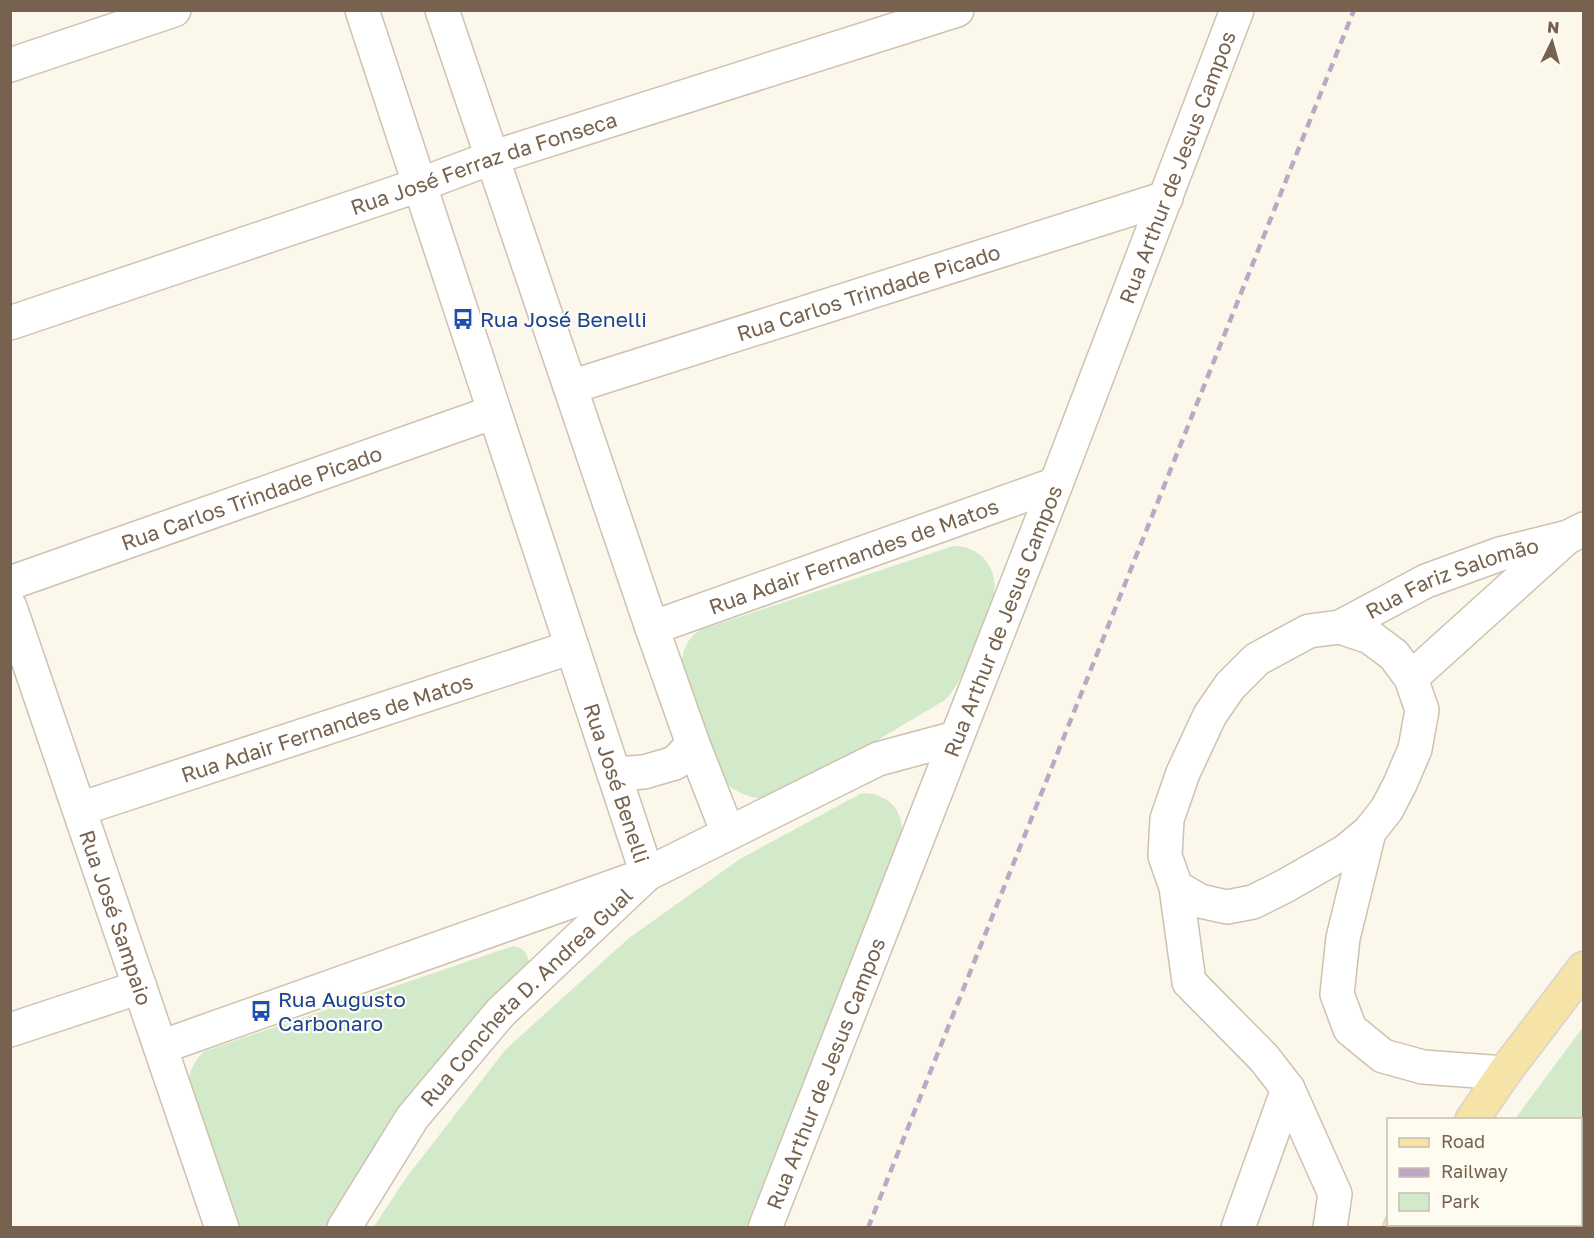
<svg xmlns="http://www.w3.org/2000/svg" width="1594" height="1238" font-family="'Golos Text',sans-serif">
<rect width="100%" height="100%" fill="#fcf7eb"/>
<path fill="#d2eac9" d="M953,546c30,0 47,25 40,53 -12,28 -27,81 -48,101l-165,98c-22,3 -39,-2 -56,-16l-43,-113c1,-17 5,-30 19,-39z
M866,793c22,2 37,17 36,39l-156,395 -373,1 33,-50 100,-129 123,-111 111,-79 120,-65z
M513,946c11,2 15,7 16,18l-126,145 -77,118h-92l-46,-143c2,-14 6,-24 17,-33z
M1583,1027l1,160 -3,5 -1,-72 -65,-1z
M1442,1225v-1l118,1 -2,3 -118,-1z"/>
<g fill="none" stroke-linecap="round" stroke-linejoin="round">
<defs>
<g id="minor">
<path id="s1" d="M362,10l285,864"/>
<path d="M442,10l210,618 41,116 35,89"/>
<path d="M10,65l164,-55"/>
<path id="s2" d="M10,323l409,-138 72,-27 466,-148"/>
<path id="s3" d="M571,387l595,-189"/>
<path id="s4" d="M10,583l484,-171"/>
<path id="s5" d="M10,607l212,621"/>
<path id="s6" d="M1340,627l86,-46 74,-27 68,-17 16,-8"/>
<path id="s7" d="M652,628l404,-144"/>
<path d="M1411,678l153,-138"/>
<path d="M614,774l30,-2 31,-9 18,-19"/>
<path id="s8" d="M80,809l492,-162"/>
<path d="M1369,832l-26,106 -6,56 13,35 33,27 40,11 81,6"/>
<path d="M1176,887l24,14 27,6 26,-5 32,-16 61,-35 23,-19 18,-23 13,-25 15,-35 7,-39 -11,-32 -17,-23 -24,-18 -30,-10 -31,4 -52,28 -27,27 -20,29 -27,58 -16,46 -2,37 11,31 13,95 75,76 24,31 47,105 -5,34"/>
<path d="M10,1030l130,-43"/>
<path d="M161,1047l476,-169"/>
<path id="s9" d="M344,1228l68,-110 88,-105 147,-139 231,-115 78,-21"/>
<path id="s10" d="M765,1228l291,-744 181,-474"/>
<path d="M1238,1228l50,-139"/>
</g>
<path id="major" d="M1472,1120l32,-47 80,-105
M1580,1220l4,-5
M1400,1228l2,-4"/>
</defs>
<use href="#minor" stroke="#cec1b0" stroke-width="36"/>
<use href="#major" stroke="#d9d3cd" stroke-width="36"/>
<use href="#minor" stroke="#fff" stroke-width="33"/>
<use href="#major" stroke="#f6e3a7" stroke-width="33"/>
<path stroke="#bca8c6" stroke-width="4.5" stroke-dasharray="9 6" stroke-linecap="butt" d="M868,1228l486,-1218"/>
</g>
<defs>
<symbol id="bus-bare" viewBox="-9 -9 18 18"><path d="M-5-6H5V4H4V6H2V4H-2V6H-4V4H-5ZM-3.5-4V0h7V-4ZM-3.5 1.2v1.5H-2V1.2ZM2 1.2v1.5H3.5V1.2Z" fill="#1a4fb4" stroke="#fefbf1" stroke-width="2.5" paint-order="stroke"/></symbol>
</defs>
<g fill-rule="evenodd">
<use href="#bus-bare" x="448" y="304" width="30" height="30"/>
<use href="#bus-bare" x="246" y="996" width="30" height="30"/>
</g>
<g text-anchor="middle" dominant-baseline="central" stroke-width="4.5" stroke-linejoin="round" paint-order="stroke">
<g font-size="21" fill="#76624e" stroke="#fefbf1">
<text stroke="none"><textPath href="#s2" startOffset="500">Rua José Ferraz da Fonseca</textPath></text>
<text stroke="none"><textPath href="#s10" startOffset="1138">Rua Arthur de Jesus Campos</textPath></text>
<text stroke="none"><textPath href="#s3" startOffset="312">Rua Carlos Trindade Picado</textPath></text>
<text stroke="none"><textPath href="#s4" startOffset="256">Rua Carlos Trindade Picado</textPath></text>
<text stroke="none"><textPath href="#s7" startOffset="214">Rua Adair Fernandes de Matos</textPath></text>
<text stroke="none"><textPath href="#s6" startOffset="123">Rua Fariz Salomão</textPath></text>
<text stroke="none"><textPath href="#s10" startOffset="652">Rua Arthur de Jesus Campos</textPath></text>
<text stroke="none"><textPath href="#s8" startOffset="260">Rua Adair Fernandes de Matos</textPath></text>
<text stroke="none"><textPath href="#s1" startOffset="814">Rua José Benelli</textPath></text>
<text stroke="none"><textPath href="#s5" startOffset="328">Rua José Sampaio</textPath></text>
<text stroke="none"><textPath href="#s9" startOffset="296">Rua Concheta D. Andrea Gual</textPath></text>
<text stroke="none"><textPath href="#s10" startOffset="166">Rua Arthur de Jesus Campos</textPath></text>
</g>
<g font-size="21" fill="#164399" stroke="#fefbf1" text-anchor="start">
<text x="480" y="319">Rua José Benelli</text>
<text x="278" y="999">Rua Augusto<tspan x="278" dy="24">Carbonaro</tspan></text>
</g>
</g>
<rect width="1594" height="1238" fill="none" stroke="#76624e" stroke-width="24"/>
<rect x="1387" y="1118" width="195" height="108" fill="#fefbf1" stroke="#c8beb0" stroke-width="1.5"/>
<rect x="1399" y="1138" width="30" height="9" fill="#f6e3a7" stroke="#c8beb0" stroke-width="1.5"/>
<text x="1441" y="1148" font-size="18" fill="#76624e">Road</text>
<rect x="1399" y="1168" width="30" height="9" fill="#bca8c6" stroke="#c8beb0" stroke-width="1.5"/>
<text x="1441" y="1178" font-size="18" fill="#76624e">Railway</text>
<rect x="1399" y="1193" width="30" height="18" fill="#d2eac9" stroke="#c8beb0" stroke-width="1.5"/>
<text x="1441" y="1208" font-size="18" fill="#76624e">Park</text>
<g transform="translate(1552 42) rotate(5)" stroke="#fefbf1" stroke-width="4.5" paint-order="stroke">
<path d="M0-4.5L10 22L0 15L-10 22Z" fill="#76624e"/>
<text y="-9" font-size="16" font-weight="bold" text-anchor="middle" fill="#76624e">N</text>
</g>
</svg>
